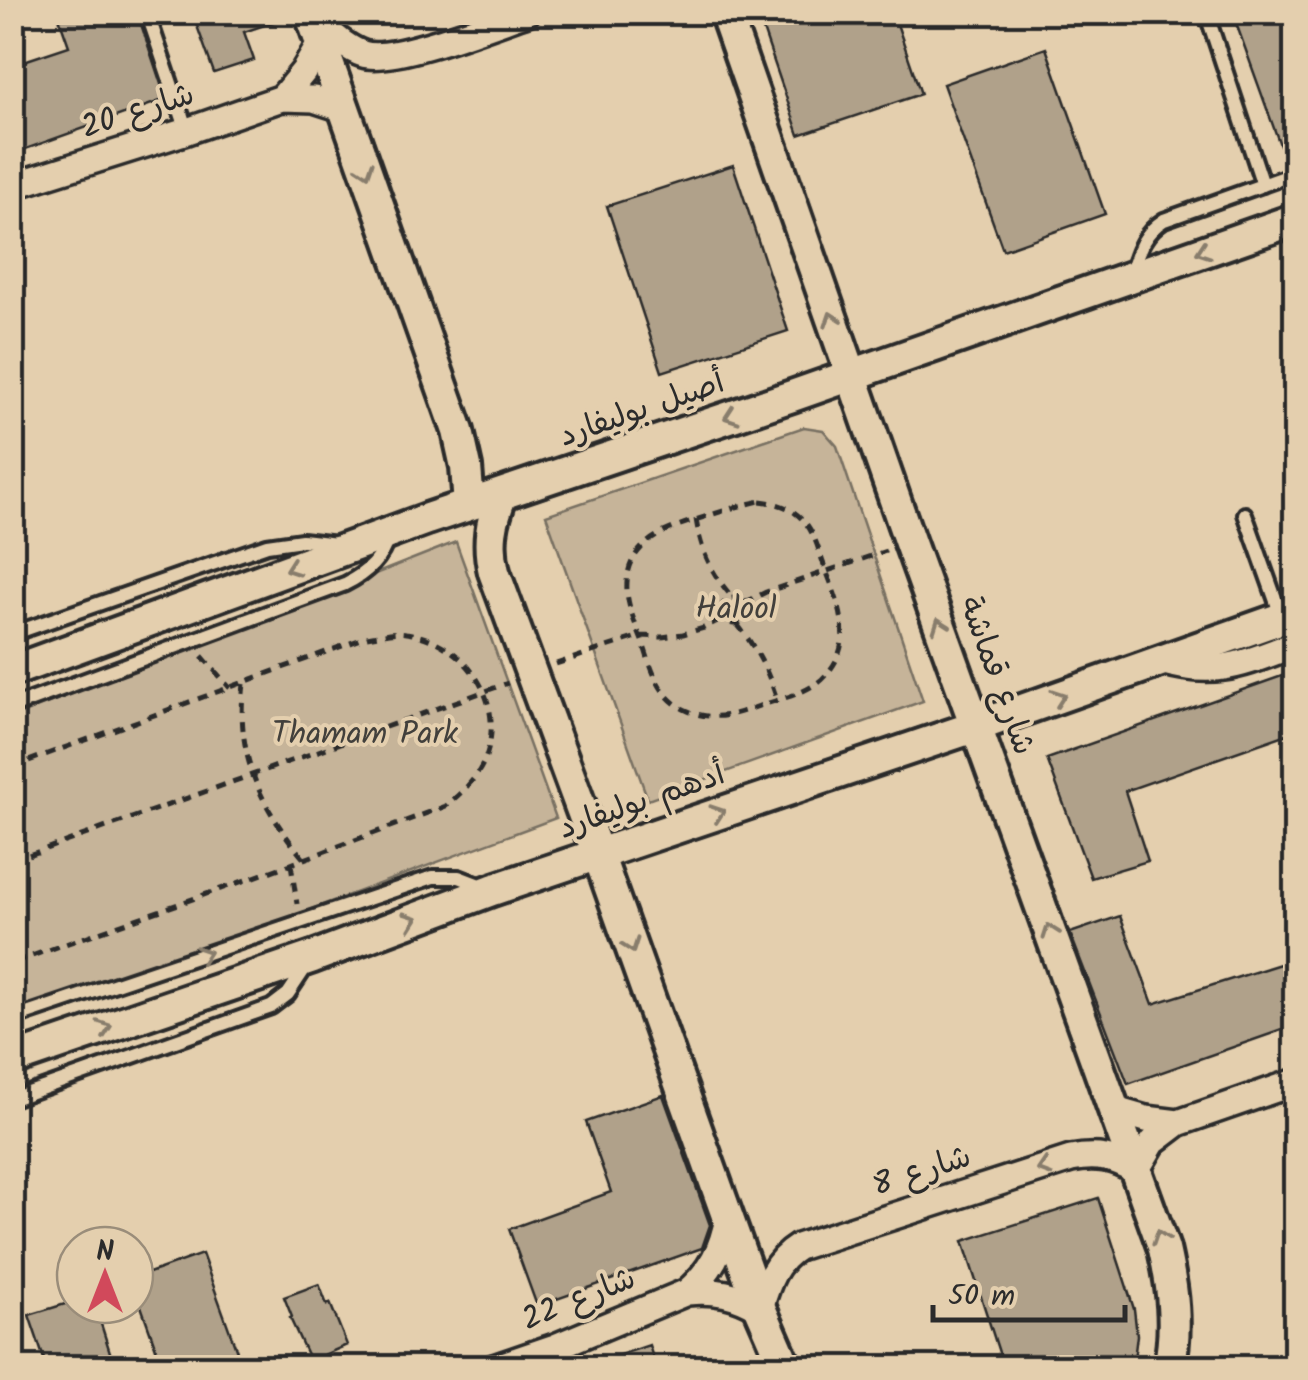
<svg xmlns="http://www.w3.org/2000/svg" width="1308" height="1380" font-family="Kalam,'Playpen Sans Arabic',sans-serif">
<rect width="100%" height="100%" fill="#e4cfae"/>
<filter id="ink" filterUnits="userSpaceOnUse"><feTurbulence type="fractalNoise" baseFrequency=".01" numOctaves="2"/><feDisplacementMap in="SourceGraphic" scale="20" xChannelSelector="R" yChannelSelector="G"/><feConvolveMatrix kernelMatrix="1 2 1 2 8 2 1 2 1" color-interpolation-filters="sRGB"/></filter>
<g filter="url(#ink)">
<path fill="#c6b499" stroke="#787062" stroke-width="2.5" d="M804,427l19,3 14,16 86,255 -275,99 -102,-285z
M456,542l100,276 -543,202v-303z"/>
<path fill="#b0a18a" stroke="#2b2b2b" stroke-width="2.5" d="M57,12h80l29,87 -143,51 -11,-29v-56l57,-19z
M192,12h99v4l-47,16 10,28 -40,13z
M757,12h136l28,82 -122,41z
M1232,12h64v127l-16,6z
M1046,48l59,166 -102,36 -60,-166z
M733,165l55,166 -126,41 -55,-166z
M1296,671v60l-171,60 23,70 -57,17 -44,-119z
M1120,916l33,88 143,-45v66l-168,59 -58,-151z
M663,1095l47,130 -8,23 -165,58 -28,-77 102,-37 -25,-70z
M1098,1198l36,111 3,26 -4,33h-129l-41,-127z
M202,1254l41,114h-80l-28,-79v-11z
M319,1284l8,21 3,-2 17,42 -37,16 -20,-43 2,-1 -8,-20z
M75,1301v4h20l20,63h-68l-18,-53z
M649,1345l7,23h-62l-1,-4z"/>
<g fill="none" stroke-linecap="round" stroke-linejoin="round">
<defs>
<path id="service" d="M147,12l40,119
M1206,12l57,173
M1130,276c8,-23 12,-42 34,-56l132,-47
M1245,514l37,104
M12,634l255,-89 35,-5 35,4
M12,707l333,-123c22,-11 37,-25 44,-49
M12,1019l421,-142h26l26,10
M12,1099l259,-92 17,-13 20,-30
M555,1347l7,21"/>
<path id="minor" d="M313,19c15,12 32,29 50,35 29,10 131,-31 164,-42
M282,98l22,-27 17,-29
M12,186l175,-55 95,-33 32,1 31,10
M1161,661c56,17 83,2 135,-17
M1115,1110l31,9 32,4
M687,1292c24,-21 35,-42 41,-74
M494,1368l61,-21 132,-55c28,-3 49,2 73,16 8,-26 14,-46 38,-61l273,-88c25,-5 43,-2 65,12l17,-29 25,-19 118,-41"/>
<path id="tertiary" d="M310,12l148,419 8,36 3,38
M725,12l185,531 254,706c9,40 14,78 5,119
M502,494c-11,27 -15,49 -8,78l104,282 162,454 26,60
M12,671l415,-152 365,-123 504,-177
M12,1060l301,-103 179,-67 485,-164 319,-113"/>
</defs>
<use href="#service" stroke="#2b2b2b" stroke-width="20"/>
<use href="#minor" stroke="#2b2b2b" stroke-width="32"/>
<use href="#tertiary" stroke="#2b2b2b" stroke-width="38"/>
<path stroke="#2b2b2b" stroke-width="5" stroke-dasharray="10 8" stroke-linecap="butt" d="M760,501c16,2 29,5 41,17 13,12 17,31 23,47 15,39 34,79 -2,114 -17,15 -42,20 -63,27 -25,9 -47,16 -73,4 -25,-11 -33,-36 -41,-61 -6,-18 -17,-38 -18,-58 -3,-51 43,-63 81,-75 17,-6 34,-11 52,-15z
M696,519c5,33 16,56 38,80
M721 611a13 13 0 1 1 26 0a13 13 0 1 1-26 0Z
M744,603l22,-11 120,-41
M737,624c19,24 31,46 40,76
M202,656l28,32
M556,664l84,-28 22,1 21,-3 21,-6 19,-10
M244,684c-9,70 16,122 60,175
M12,767l355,-130c13,-2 27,-6 39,-4 58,8 102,67 79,126 -8,20 -23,33 -39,47l-155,58 -279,99
M12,861l496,-178
M291,864l6,40"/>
<use href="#service" stroke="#e4cfae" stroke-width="12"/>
<use href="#minor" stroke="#e4cfae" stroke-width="25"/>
<use href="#tertiary" stroke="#e4cfae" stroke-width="30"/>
</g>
<defs><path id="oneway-chevron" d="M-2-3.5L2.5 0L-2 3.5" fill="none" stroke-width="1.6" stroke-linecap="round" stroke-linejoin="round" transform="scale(2.5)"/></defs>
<g stroke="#887d6c">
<use href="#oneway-chevron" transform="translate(366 170) rotate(71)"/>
<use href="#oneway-chevron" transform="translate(1203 251) rotate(161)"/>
<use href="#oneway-chevron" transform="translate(832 319) rotate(-109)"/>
<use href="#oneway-chevron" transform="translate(731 416) rotate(161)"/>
<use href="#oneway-chevron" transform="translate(292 568) rotate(160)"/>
<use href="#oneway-chevron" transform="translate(940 625) rotate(-110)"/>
<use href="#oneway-chevron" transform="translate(1059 697) rotate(-19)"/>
<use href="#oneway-chevron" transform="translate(718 813) rotate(-19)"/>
<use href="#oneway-chevron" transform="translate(411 920) rotate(-20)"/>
<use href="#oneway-chevron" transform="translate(1050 931) rotate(-110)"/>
<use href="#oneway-chevron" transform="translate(631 946) rotate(70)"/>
<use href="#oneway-chevron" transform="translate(204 954) rotate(-19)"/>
<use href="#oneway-chevron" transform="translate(105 1028) rotate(-19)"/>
<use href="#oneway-chevron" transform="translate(1044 1168) rotate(162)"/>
<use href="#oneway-chevron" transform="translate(1160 1237) rotate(-109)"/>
</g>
</g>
<g text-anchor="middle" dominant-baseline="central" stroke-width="8" stroke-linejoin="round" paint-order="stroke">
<g font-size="32" fill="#2b2b2b" stroke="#e4cfae">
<text transform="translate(138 112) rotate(-18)">شارع 20</text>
<text transform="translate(642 410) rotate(-19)">أصيل بوليفارد</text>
<text transform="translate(996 676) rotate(70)">شارع قماشة</text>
<text transform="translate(642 802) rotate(-19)">أدهم بوليفارد</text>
<text transform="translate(922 1172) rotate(-18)">شارع 8</text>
<text transform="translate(579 1300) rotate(-22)">شارع 22</text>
</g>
<g font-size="32" fill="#42403c" stroke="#e4cfae">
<text x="736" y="609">Halool</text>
<text x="365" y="734">Thamam Park</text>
</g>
</g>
<rect width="1308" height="1380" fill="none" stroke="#e4cfae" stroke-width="50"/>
<rect x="25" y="25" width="1258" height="1330" fill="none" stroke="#2b2b2b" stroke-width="4" filter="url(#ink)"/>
<g transform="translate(105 1275)"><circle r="48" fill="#e4cfae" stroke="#9a8d7a" stroke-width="2.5"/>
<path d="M0-8L18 38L0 25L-18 38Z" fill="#d1495b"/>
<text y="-15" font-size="28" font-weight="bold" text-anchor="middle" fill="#2b2b2b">N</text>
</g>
<path d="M933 1305v15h192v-15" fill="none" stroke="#2b2b2b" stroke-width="5"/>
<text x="948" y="1305" font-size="30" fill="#2b2b2b" stroke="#e4cfae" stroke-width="8" paint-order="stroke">50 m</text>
</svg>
